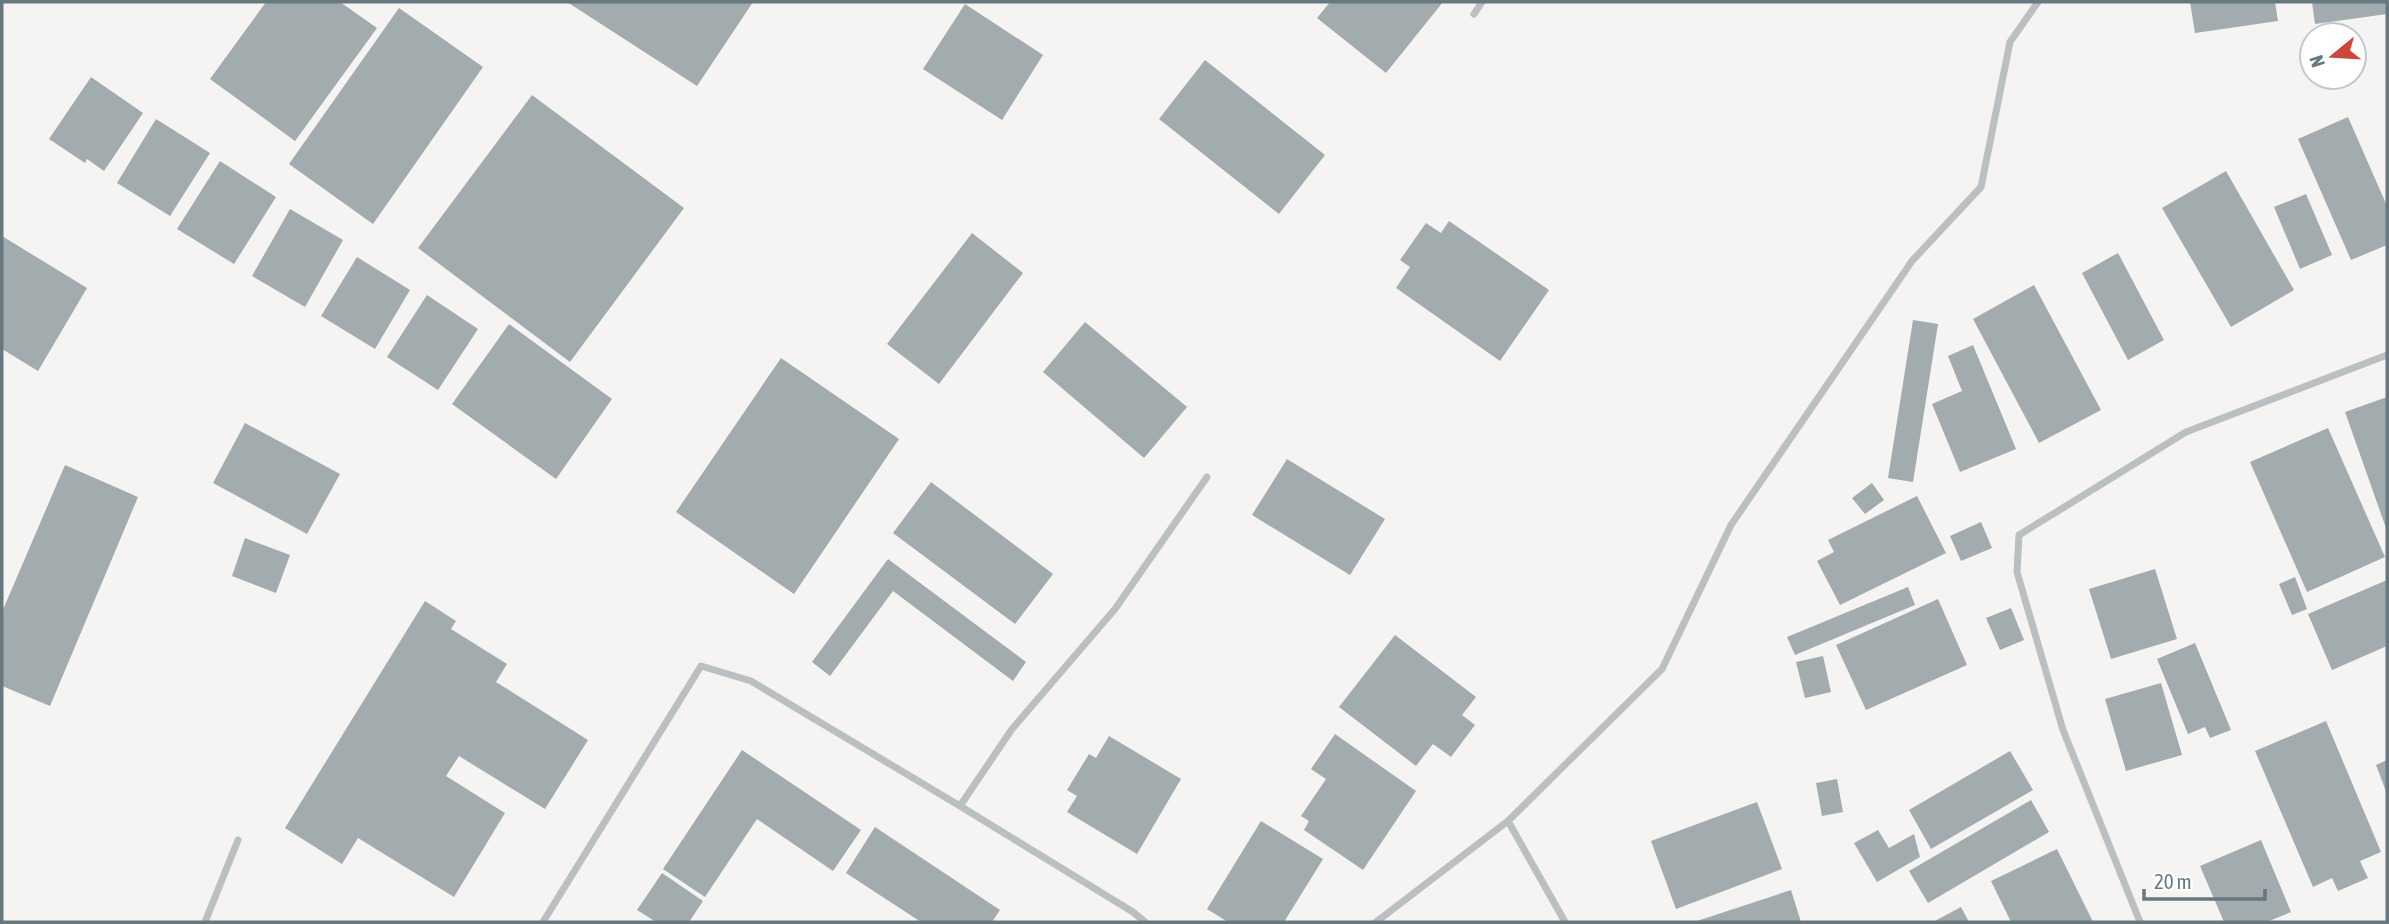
<svg xmlns="http://www.w3.org/2000/svg" width="2389" height="924" font-family="'Asap Condensed',sans-serif">
<rect width="100%" height="100%" fill="#f5f4f2"/>
<path fill="#a2abae" d="M266,2h74l37,26 -82,113 -85,-62z
M567,2h186l-56,84z
M1330,2h113l-57,71 -69,-55z
M2190,2h85l3,19 -83,12z
M2312,2h75v12l-72,10z
M965,4l78,51 -41,65 -79,-51z
M399,8l84,59 -110,157 -84,-60z
M1205,60l120,95 -46,59 -120,-95z
M91,77l52,36 -39,58 -17,-12 -2,4 -36,-24z
M532,95l152,113 -114,154 -152,-114z
M2348,117l39,89v39l-36,15 -53,-121z
M156,119l54,34 -40,63 -53,-33z
M220,161l56,36 -42,67 -57,-35z
M2226,171l68,119 -63,37 -69,-119z
M2306,194l26,61 -32,14 -26,-62z
M290,209l53,31 -38,67 -53,-31z
M1449,221l100,69 -49,71 -104,-73 14,-21 -10,-7 26,-37 15,10z
M972,233l51,40 -84,111 -52,-40z
M2,236l85,52 -49,83 -36,-22z
M2118,253l46,87 -36,20 -46,-87z
M357,257l53,33 -35,59 -54,-33z
M2034,285l67,125 -62,33 -66,-124z
M427,295l51,34 -40,61 -51,-33z
M1913,320l25,4 -25,158 -25,-4z
M1085,322l102,85 -43,51 -101,-86z
M509,324l103,75 -56,80 -104,-75z
M1973,345l43,104 -56,23 -28,-68 30,-13 -14,-35z
M781,358l118,81 -105,155 -118,-82z
M2387,397v134l-42,-119z
M245,423l95,51 -33,60 -94,-51z
M2328,428l57,129 -78,35 -57,-130z
M1287,459l98,60 -35,56 -98,-60z
M65,465l73,32 -88,209 -48,-20v-74z
M931,482l122,92 -38,50 -122,-91z
M1872,483l12,17 -19,14 -13,-16z
M1917,496l29,57 -106,52 -23,-44 17,-9 -6,-12z
M1981,522l11,26 -31,13 -11,-25z
M245,538l45,17 -14,38 -44,-17z
M888,559l138,103 -13,19 -120,-90 -63,85 -18,-14z
M2155,569l22,70 -66,20 -22,-70z
M2295,577l12,32 -15,6 -13,-31z
M2387,580v66l-55,24 -24,-56z
M1908,587l7,18 -120,50 -8,-18z
M1938,599l29,66 -101,45 -30,-65z
M425,601l31,20 -5,8 56,35 -11,18 92,58 -43,69 -86,-53 -13,20 59,37 -51,84 -96,-59 -16,26 -57,-36z
M2011,608l13,32 -24,10 -14,-32z
M1395,635l81,62 -14,18 13,10 -24,32 -18,-13 -17,22 -77,-59z
M2195,643l36,87 -21,8 -5,-11 -17,7 -31,-75z
M1823,656l8,36 -26,6 -9,-36z
M2161,683l21,72 -56,16 -21,-72z
M2326,721l55,131 -21,9 8,17 -30,13 -6,-13 -19,9 -58,-136z
M1335,734l81,57 -53,79 -59,-40 5,-9 -8,-5 25,-37 -15,-10z
M1109,736l72,43 -44,75 -70,-42 10,-16 -10,-6 22,-36 7,4z
M742,750l119,80 -28,41 -76,-52 -52,78 -42,-28z
M2010,751l23,39 -102,59 -22,-39z
M2387,760v34l-11,-29z
M1837,779l6,33 -21,4 -6,-33z
M2031,800l18,32 -121,71 -19,-32z
M1757,802l25,67 -106,40 -25,-68z
M1261,821l62,38 -39,63h-56l-21,-13z
M875,827l125,83 -8,12h-71l-75,-49z
M1878,830l11,18 25,-14 6,23 -43,25 -23,-39z
M2261,840l30,72 -24,10h-43l-24,-56z
M2057,849l36,73h-82l-20,-41z
M662,873l41,28 -14,21h-33l-19,-12z
M1791,890l10,32h-107z
M1961,907l8,15h-36z"/>
<g fill="none" stroke-linecap="round" stroke-linejoin="round">
<path stroke="#babfc1" stroke-width="7" d="M1474,14l8,-12
M1508,821l57,101
M205,922l33,-82
M543,922l158,-256 50,15 209,125
M1145,922l-12,-10 -173,-106 52,-77 103,-120 92,-132
M1376,922l132,-101 154,-152 69,-144 181,-264 69,-74 29,-145 28,-40
M2140,922l-77,-192 -46,-158 2,-37 167,-103 201,-77"/>
</g>
<rect width="2389" height="924" fill="none" stroke="#67787f" stroke-width="7"/>
<g transform="translate(2333 56) rotate(252)"><circle r="33" fill="#ffffff" stroke="#c2c9cc" stroke-width="2"/>
<path d="M0-5L12 26L0 18L-12 26Z" fill="#ce4638"/>
<text y="-10" font-size="19" font-weight="bold" text-anchor="middle" fill="#67787f">N</text>
</g>
<path d="M2144 889v10h121v-10" fill="none" stroke="#67787f" stroke-width="3.5"/>
<text x="2154" y="889" font-size="21" fill="#67787f" stroke="#ffffff" stroke-width="5" paint-order="stroke">20 m</text>
</svg>
